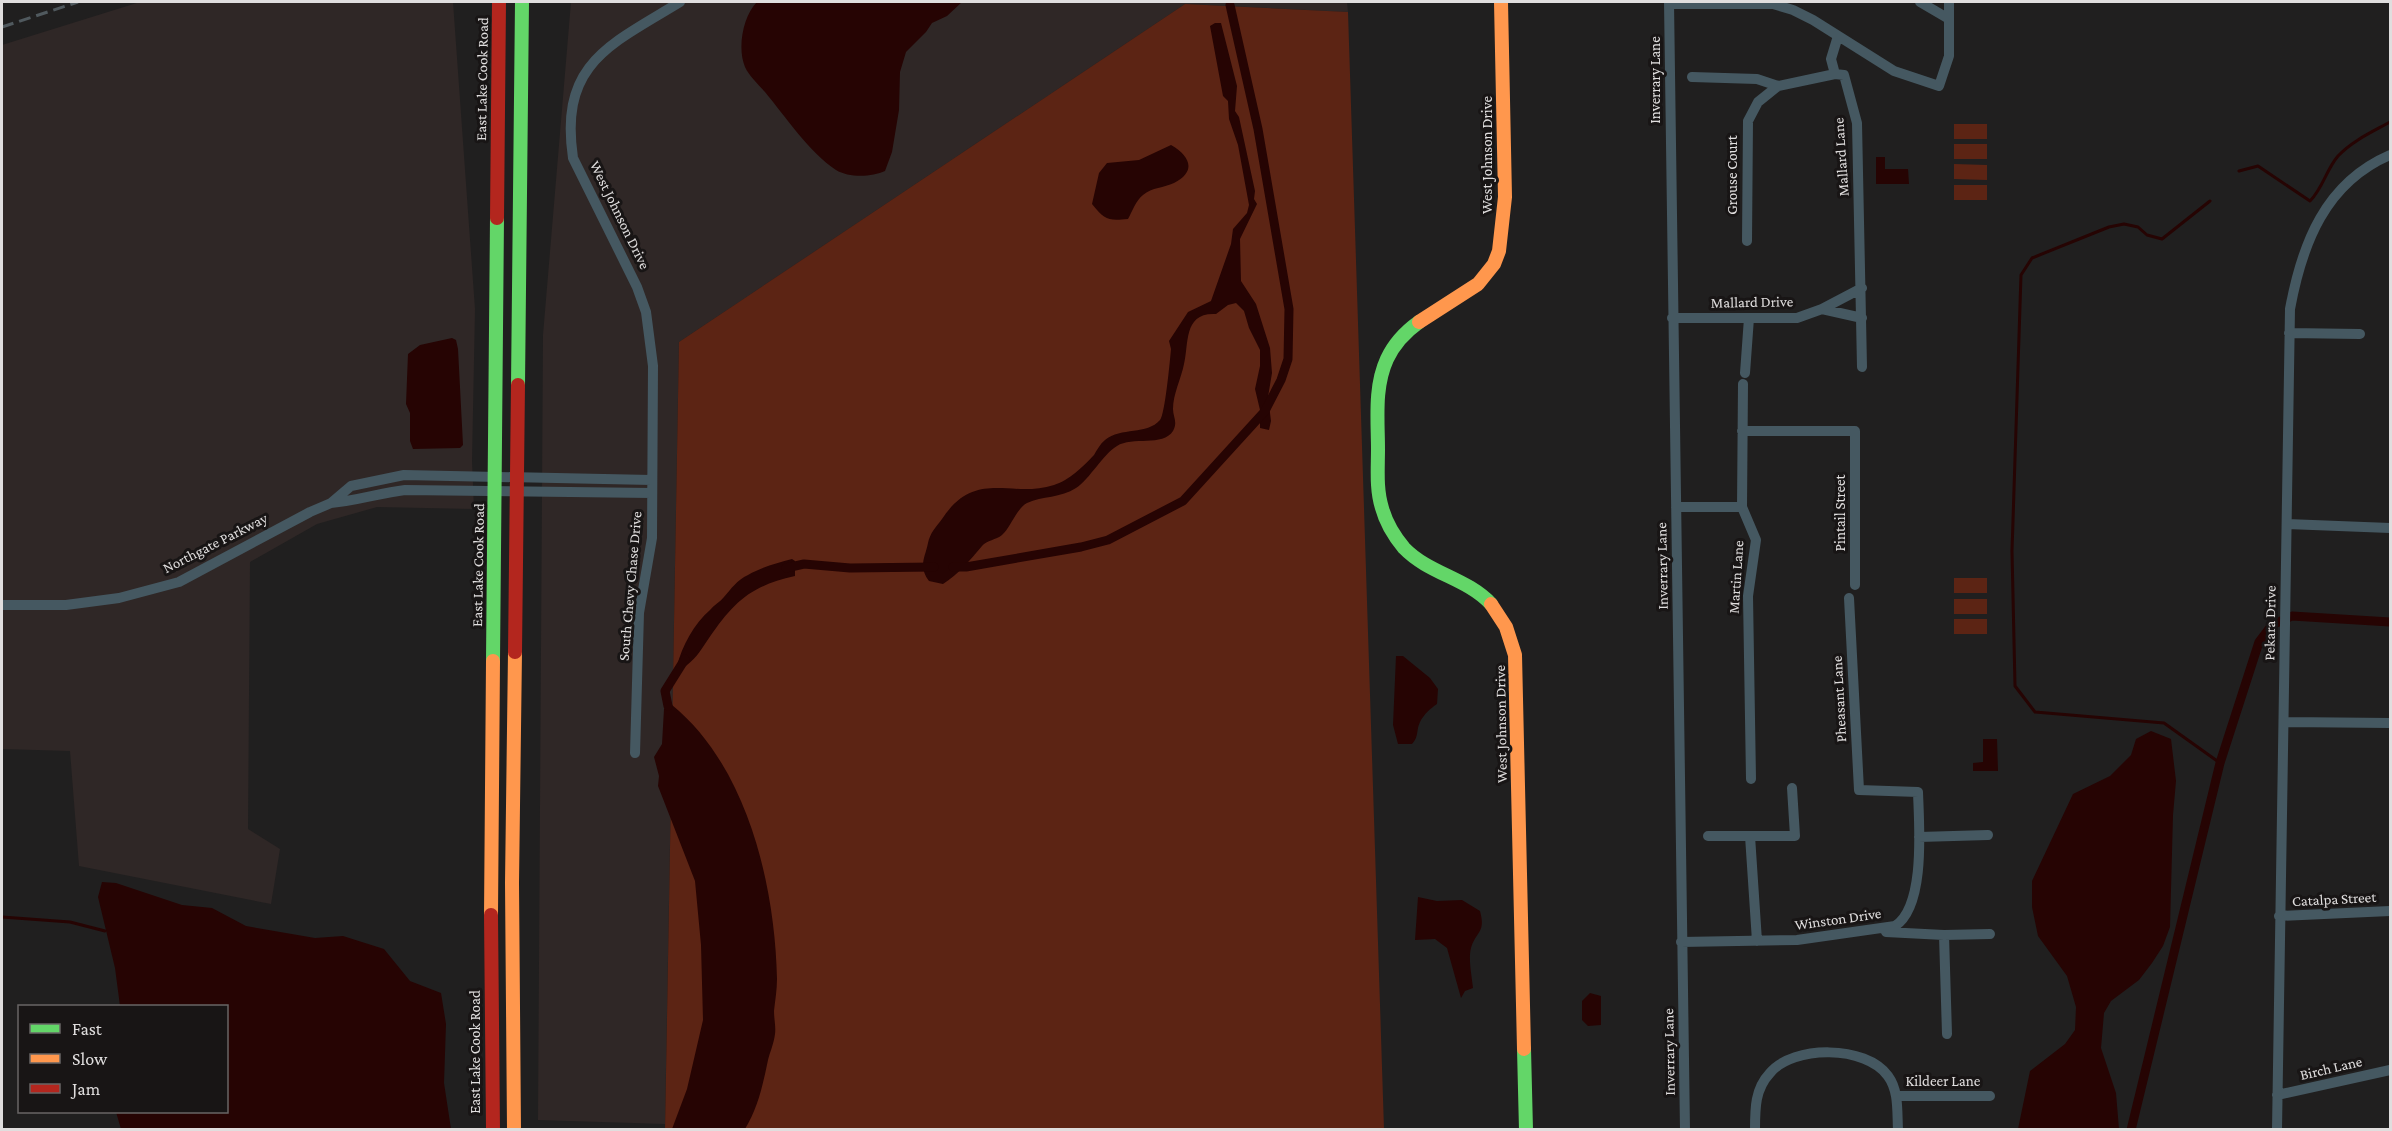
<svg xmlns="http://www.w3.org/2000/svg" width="2392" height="1131" font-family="'Crimson Pro',serif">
<rect width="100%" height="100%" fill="#201f1f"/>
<path fill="#2f2726" d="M140,2h313l22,307 -3,152 2,48 -97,-2 -60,17 -67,38 -2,267 32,20 -9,55 -192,-38 -9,-115 -68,-2v-704z
M571,2h776l1,10 -163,-8 -506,338 -14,782 -127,-4 5,-785z"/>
<path fill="#5c2414" d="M1185,4l163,8 36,1117 -719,1 14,-788z
M1954,124h33v15h-33z
M1954,144h33v15h-33z
M1954,164l33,1v15l-33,-1z
M1954,185h33v15h-33z
M1954,578h33v15h-33z
M1954,599h33v15h-33z
M1954,619h33v15h-33z"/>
<path fill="#260403" d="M757,2h205l-15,14 -15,7 -6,9 -20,20 -6,20 -1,38 -7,42 -7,19c-13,6 -36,7 -49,-1 -26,-17 -51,-54 -71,-78 -6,-7 -16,-16 -20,-25 -8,-19 -2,-51 12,-65z
M1215,23h6l16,63 -2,25 4,6 16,74 -1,8 3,5 -17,35 1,42 15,23 14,44 2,25 -4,24 3,24 -2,9 -9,-2v-18l-5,-21 5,-23v-16l-11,-22 -5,-17 -8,-8 -8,2 -12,9c-33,-2 -27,30 -32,50 -3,15 -11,30 -11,45 0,8 5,13 0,22 -10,16 -41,5 -56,15 -14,8 -27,33 -41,42 -15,10 -34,8 -49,15 -11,6 -16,24 -25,32 -6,5 -15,5 -20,11 -12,14 -23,28 -39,38l-14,-3c-11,-15 -4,-23 -1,-38 2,-10 8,-16 14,-24 34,-51 68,-20 112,-34 14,-4 30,-19 40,-30 3,-5 6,-11 11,-15 16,-13 42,-5 55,-20 5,-5 10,-60 11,-71l-2,-8 19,-29 23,-11 20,-57 2,-15 14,-16 2,-8 -11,-60 -9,-26 -1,-18 -5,-5 -13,-70z
M1171,145c19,11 26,26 3,38 -10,5 -22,4 -31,12 -7,5 -11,17 -15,24 -20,2 -23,1 -36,-15l7,-31 8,-10 32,-3z
M1876,157h9v12h23l1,15h-33z
M452,338l4,2 2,9 5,96 -3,3 -47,1 -3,-8v-28l-4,-9 2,-50 12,-9z
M792,559l3,2v15c-45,10 -61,26 -86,62 -9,13 -14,23 -28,31l-4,-3c5,-20 17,-42 33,-56 4,-5 10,-8 14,-13 7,-8 13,-17 24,-22 14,-8 29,-12 44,-16z
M1396,656h7l27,22 8,11 -1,15c-6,4 -13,10 -17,18 -4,8 -1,15 -8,22h-14l-5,-19z
M672,705c76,62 103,181 105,274 0,11 -2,22 -3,32 0,8 2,16 1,23 -1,9 -5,18 -7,26 -5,24 -10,48 -23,69h-73l15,-40 16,-69 -2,-75 -6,-64 -37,-95 1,-10 -5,-19 8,-13 2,-35z
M2151,731l20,8 5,42 -3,34 -3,112 -7,19 -11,17 -13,17 -28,21 -7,12 -3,35 15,45 3,36h-101l12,-58 35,-27 10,-14 1,-23 -9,-31 -29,-40 -6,-29v-26l41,-87 37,-18 21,-21 5,-16z
M1983,739h14l1,32h-25v-8l10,-1z
M102,882l14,1 66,22 30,3 34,18 69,12 28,-2 41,13 26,32 31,12 5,31 -2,59 7,46h-330l-5,-17h110v-106h-106l-5,-38 -17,-71z
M1418,897l19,4 25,-1 18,11c6,22 -4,20 -9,37 -3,11 1,29 2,40l-8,3 -4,7 -14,-50 -12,-9 -20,1z
M1590,993l11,3v29l-13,1 -6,-6v-19z"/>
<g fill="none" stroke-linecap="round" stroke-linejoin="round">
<path stroke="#260403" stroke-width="3" d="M2239,171l19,-5 52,35c13,-13 16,-31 28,-45 14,-15 34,-24 52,-34
M2210,201l-48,38 -15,-4 -9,-8 -14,-3 -15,3 -77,31 -11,17 -9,276 3,135 20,26 129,11 56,40
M2,917l68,5 35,9"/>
<path stroke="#260403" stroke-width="9" d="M953,567h13l115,-20 27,-7 75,-39 82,-90 16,-31 7,-21 1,-50 -31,-180 -28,-124
M786,568l18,-4 46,4 84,-1
M668,706l-3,-15 20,-32
M2131,1130l89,-367 39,-121 13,-17 20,-9 98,6"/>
<path stroke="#455861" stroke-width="10" d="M1669,2l16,1128
M1920,2l29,17
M1669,4h104l20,6 20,10 81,51 45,15 10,-30v-54
M1835,74l-4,-15 7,-23
M1692,77l65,2 21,7
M1747,241l1,-120 10,-19 20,-16 57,-12 9,1 13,48 5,244
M1822,309l40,9
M1672,318h125l25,-9 40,-21
M2289,333l71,1
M1745,373l4,-55
M1743,384l-1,123 14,33 -8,56 3,183
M1742,431h113v154
M331,503c25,-2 49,-10 74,-13l247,3
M1676,507h66
M2287,524l103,4
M2,605h64l53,-7 60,-16 131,-70 21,-9 20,-17 53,-11 248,5
M2284,722l106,1
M635,753l4,-140 13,-75 1,-172 -7,-54 -9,-25 -64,-129c-14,-95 37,-113 107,-156
M1708,836h87l-3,-48
M1750,836l7,105
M1919,837l69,-2
M2279,916l111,-5
M1886,932l58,3 46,-1
M1944,935l3,99
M1681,942l116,-2 98,-14c31,-20 24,-101 23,-134l-59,-2 -10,-192
M2277,1095l113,-25
M1897,1096h93
M1755,1130c0,-22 0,-41 15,-57 23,-28 96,-28 118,3 11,15 9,35 10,54
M2277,1130l13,-821c12,-65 35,-126 100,-154"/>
<path stroke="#63d668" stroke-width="14" d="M1419,322c-14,10 -25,22 -32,37 -13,28 -9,61 -9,90 0,20 -2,40 4,59 4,15 12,28 22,40 25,26 63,30 87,56
M518,385l4,-383
M493,661l4,-443
M1524,1049l2,81"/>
<path stroke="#ff974d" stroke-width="14" d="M1419,322l59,-38 16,-20 5,-13 6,-54 -4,-195
M1491,604l15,23 9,28 9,394
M491,915l2,-254
M514,1130l-2,-247 3,-231"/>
<path stroke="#b3261e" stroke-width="14" d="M497,218l2,-216
M515,652l3,-267
M491,915l2,215"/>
<path stroke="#50595e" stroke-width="3" stroke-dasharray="12 6" stroke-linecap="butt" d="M2,27l76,-25"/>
</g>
<g text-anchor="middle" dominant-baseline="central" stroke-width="6" stroke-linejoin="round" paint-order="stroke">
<g font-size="15" fill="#e0dede" stroke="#181515">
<text transform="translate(482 79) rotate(-89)">East Lake Cook Road</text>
<text transform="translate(1655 80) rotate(-90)">Inverrary Lane</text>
<text transform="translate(1487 155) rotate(-90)">West Johnson Drive</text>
<text transform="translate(1841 157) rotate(-94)">Mallard Lane</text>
<text transform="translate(1732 175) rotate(-90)">Grouse Court</text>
<text transform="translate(620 215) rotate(64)">West Johnson Drive</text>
<text transform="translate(1752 302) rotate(-1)">Mallard Drive</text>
<text transform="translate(1840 513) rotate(-90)">Pintail Street</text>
<text transform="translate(215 543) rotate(-27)">Northgate Parkway</text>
<text transform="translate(478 565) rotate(-89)">East Lake Cook Road</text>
<text transform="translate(1662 566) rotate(-91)">Inverrary Lane</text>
<text transform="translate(1736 577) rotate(-86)">Martin Lane</text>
<text transform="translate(630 586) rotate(-85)">South Chevy Chase Drive</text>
<text transform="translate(2270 623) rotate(-89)">Pekara Drive</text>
<text transform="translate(1839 699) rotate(-93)">Pheasant Lane</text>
<text transform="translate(1501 724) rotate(-91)">West Johnson Drive</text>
<text transform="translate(2334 899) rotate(-3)">Catalpa Street</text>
<text transform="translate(1838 919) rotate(-8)">Winston Drive</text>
<text transform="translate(475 1052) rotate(-90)">East Lake Cook Road</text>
<text transform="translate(1669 1052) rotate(-91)">Inverrary Lane</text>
<text transform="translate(2331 1068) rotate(-13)">Birch Lane</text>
<text x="1943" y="1081">Kildeer Lane</text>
</g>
</g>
<rect width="2392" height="1131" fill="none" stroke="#e0dede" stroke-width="6"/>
<rect x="18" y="1005" width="210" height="108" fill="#181515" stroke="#686565" stroke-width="1.5"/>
<rect x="30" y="1024" width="30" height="9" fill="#63d668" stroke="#686565" stroke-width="1.5"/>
<text x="72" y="1035" font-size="18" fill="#e0dede">Fast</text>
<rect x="30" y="1054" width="30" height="9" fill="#ff974d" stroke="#686565" stroke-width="1.5"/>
<text x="72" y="1065" font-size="18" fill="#e0dede">Slow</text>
<rect x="30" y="1084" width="30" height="9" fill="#b3261e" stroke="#686565" stroke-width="1.5"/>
<text x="72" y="1095" font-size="18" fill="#e0dede">Jam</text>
</svg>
